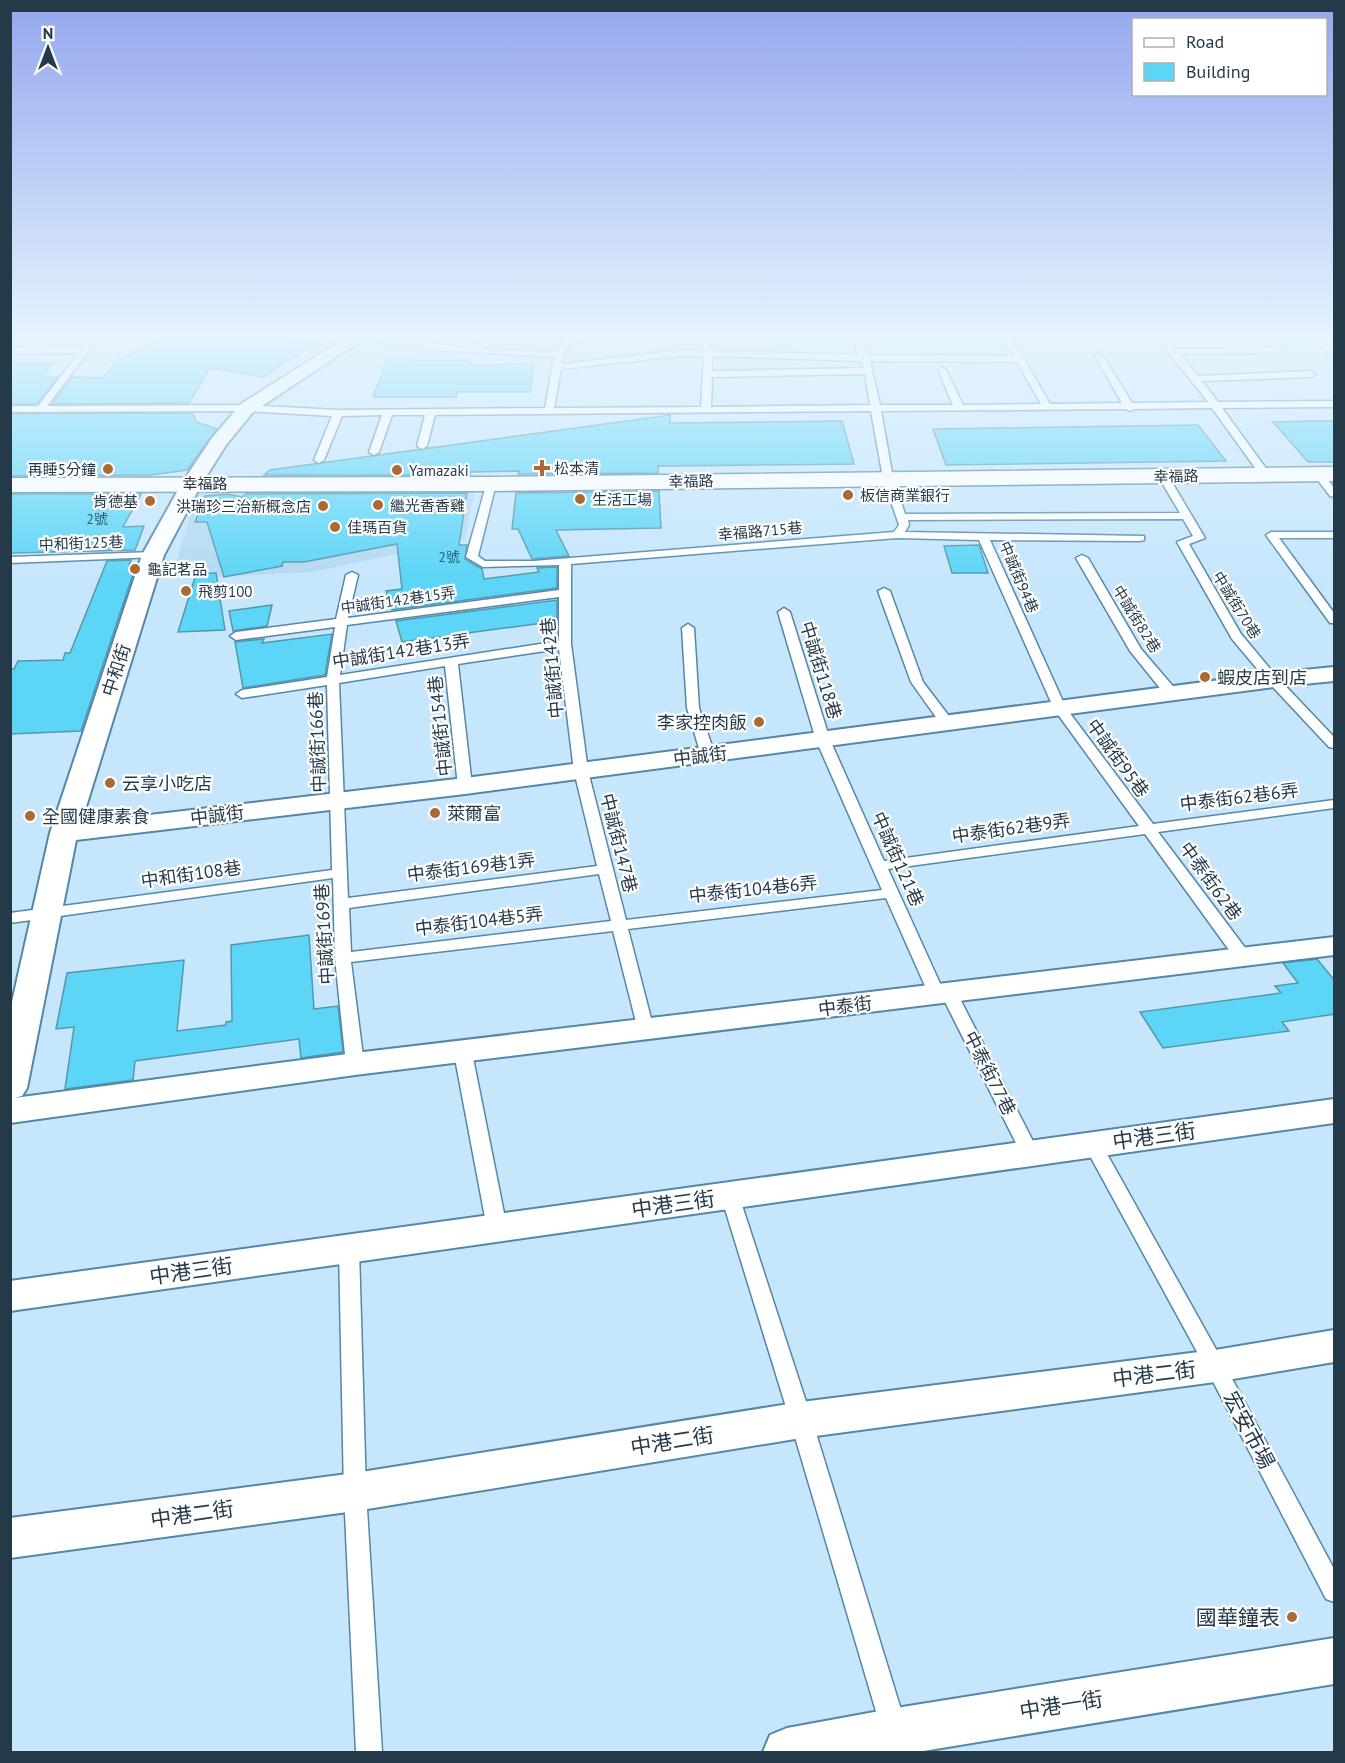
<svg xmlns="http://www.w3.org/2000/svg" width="1345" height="1763" font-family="'PT Sans','Noto Sans TC',sans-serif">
<rect width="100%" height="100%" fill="#c6e6fc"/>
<path fill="#b5d9f2" d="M475,489l-10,50 -153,33 -112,6 1,-17 -24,-1 19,-66z"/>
<path fill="#5cd5f6" stroke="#5498ac" stroke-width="1.5" d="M185,335h144l-66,42 -53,-9 -21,35 -137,1 20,-27 31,1 15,-19 55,-22z
M388,357h25l-1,3h59l-1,5 64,-1 -4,28h-73l-1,5h-83z
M10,363h43l-12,14h17l-21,27h-27z
M193,413l3,9 21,7 -30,41 -36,5 -141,1v-62z
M670,415v8l172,-2 12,43 -196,2v7l-140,1 1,-3 -48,1 -1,3h-206l6,-5z
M1315,421h20v41h-27l-35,-40z
M1198,425l28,36 -280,4 -13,-36z
M659,491l2,37 -105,2 13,26 -37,3 -14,-30h-6l4,-36z
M467,493l-8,52h8l-2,14 17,10 2,10 55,-7 -2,-4 20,-1v21l-165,22 -6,-19 16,-2 -5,-45 -93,18h-21l-1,4 -58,11 -17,-55h-12l10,-26 22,-2 15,3 4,-3z
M10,494h131l-18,33 21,-1 -9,24 -125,3z
M979,545l9,28h-36l-8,-27z
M131,560l-2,6 7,-1 -55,166 -71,3v-65h4l4,-8 45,-1 2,-7h5l37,-92z
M216,573l9,57 -47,2 18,-58z
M557,600v21l-155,21 -6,-21z
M272,605l-5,21 -34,5 -4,-20z
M332,634l-7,41 -82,13 -8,-46 29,-3 -2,4z
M309,935l5,74 24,-3 5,46 -42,6 -2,-19 -164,22 -2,19 -68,9 9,-62 -18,2 11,-56 117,-13 -7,71 49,-6v-3l6,-1 -1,-76z
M1317,959l18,22v33l-53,8 7,9 -126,17 -23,-36 141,-19 -6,-7 23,-3 -15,-20z"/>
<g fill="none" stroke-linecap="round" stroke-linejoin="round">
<defs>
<path id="service" d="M93,335h8l-54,71 200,-1 91,5 207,-2 9,-51 -117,-7 -49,-7 -28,-8h15l94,13 26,-13h11l-25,14 75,3 9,-12v-5h8v2l46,-2 -4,3 -43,4 -9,13 -1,9 120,-14h21l-4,-15h8l5,16 147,4 -7,-20h8l8,20 146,1 -12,-21h8l40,69 72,-1 -27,-47 4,-3 4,3 29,47 76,-1 -53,-67h8l13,14 103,-1 1,2 -4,3 -96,1 18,22 113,-5 4,3 -4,3 -109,4 16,21 116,-1v6l-112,1 48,66 -5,3 -4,-1 -49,-68 -78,1 -4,2 -4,-2 -245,2 12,67 12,36 275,-1 -22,-37 9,-2 38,64 -16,6 52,90 36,43 57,60v11l-5,-1 -60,-64 -37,-44 -55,-97 16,-6 -10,-17 -275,1 1,5 -4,7 239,4v4l-4,1 -150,-1 76,168 87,116 181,-24v8l-176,24 91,121 2,4 -8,5 -6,-1 -92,-127 -257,35 55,121 6,-2 6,1 2,4 82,160 -3,5 -6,2 -6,-2 -3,-5 -78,-155 -6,2 -6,-1 -2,-4 -43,-97 -258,31 26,101 -2,4h-12l-2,-4 -25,-99 -262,31 13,102 -3,4h-12l-3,-4 -11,-106 -2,-80 -323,45v-10l322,-43 -5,-185 -85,13 -6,-4 6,-4 85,-13 8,-50 -99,13 -6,-4 6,-4 100,-13 10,-44 6,-3 6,3 -10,43 211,-28v-25l-76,2 -17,-10 21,-75 9,2 -18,72 7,5h48l361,-29 5,-7 -16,-47 -12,-67 -436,4 -8,31 -5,3 -5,-3 8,-31h-33l-13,37 -5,3 -5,-3 13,-37 -40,1 -18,44 -5,3 -5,-3 18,-44 -85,-5 -237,1v-6h28l41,-53 -69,1v-6l73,-1zM682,356h22l-3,51 -147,1 7,-39zM712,356l149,5 3,7 -152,3zM870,361l147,1 24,42 -78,1 -17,-35 -4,-3 -4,3 15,35h-73zM865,374l5,31 -159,2 1,-30zM897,538l82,2 75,169 85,117 -255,35 -54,-121 -40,-128 -6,-4 -6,4 38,128 66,150 -256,30 -38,-149 -17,-127v-80zM559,597v44l-219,34 7,-50zM559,649l15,122 23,95 -249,32 -9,-215 106,-17 13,120 7,4 7,-4 -14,-122zM599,874l12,47 -260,31 -2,-44z
M1311,335h9l14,15v6h-3z
M1314,472h8l12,16v9l-4,-1 -17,-22z
M1271,532h63v6h-55l55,75v10h-4l-64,-88z
M153,552l4,1v4l-147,6v-6z
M1082,555l6,3 53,91 36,42 1,3 -1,3h-10l-37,-46 -54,-93z
M884,588l6,3 33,91 32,42 -2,3h-10l-32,-45 -33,-91z
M688,624l6,4 5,80 16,47 -7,4 -7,-4 -14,-47 -5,-80z
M463,1047l6,2 3,4 35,175 -3,5 -7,2 -7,-2 -3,-5 -33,-175 3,-4z
M1093,1138l6,2 3,5 120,215 112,209v33l-8,-3 -118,-227 -124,-227 3,-5z
M730,1189l7,2 2,5 73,224 102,332h-26l-98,-332 -69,-224 2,-5z
M349,1241l7,3 3,5 7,243 16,260h-26l-12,-260 -5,-243 3,-5z"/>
<path id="minor" d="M350,335h19l-116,77 -27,33 -24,38 -38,72 -83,268 384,-45 808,-105 61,-6v14l-61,6 -808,107 -389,46 -49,248 -5,8 -8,2 341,-45 979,-116v18l-979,120 -345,48v-112l40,-178 92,-278 40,-72 30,-45 29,-34z
M1334,1099v24l-1324,188v-30z
M1334,1330v32l-119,20 -414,56 -446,73 -345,47v-40l345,-45 446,-71 414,-52z
M1334,1638v46l-417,68h-154l7,-17 17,-7 109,-20z"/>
<path id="tertiary" d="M1334,467v14l-843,10 -481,1v-14l481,-1z"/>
</defs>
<use href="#service" stroke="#5487a9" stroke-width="3"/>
<use href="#minor" stroke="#5487a9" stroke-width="4"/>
<use href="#tertiary" stroke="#5487a9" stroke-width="3"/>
<use href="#service" fill="#fff" fill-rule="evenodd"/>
<use href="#minor" fill="#fff" fill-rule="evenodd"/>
<use href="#tertiary" fill="#fff" fill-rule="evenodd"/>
</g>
<linearGradient id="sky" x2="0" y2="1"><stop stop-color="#94a7ee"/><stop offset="0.58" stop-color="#e5f4fe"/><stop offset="1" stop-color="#e5f4fe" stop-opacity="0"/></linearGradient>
<rect width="1345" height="582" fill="url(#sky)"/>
<g fill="#aa6a32" stroke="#fff" stroke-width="2">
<path d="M539 459h6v6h6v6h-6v6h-6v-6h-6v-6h6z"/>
<circle cx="108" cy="469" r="6"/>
<circle cx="397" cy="470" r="6"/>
<circle cx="848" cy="495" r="6"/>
<circle cx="580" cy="499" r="6"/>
<circle cx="150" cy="501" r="6"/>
<circle cx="378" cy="505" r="6"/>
<circle cx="323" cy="506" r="6"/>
<circle cx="335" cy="527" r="6"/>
<circle cx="135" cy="569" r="6"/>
<circle cx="186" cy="591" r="6"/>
<circle cx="1205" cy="677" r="6"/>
<circle cx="759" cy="722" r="6"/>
<circle cx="110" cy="783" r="6"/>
<circle cx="435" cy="813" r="6"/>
<circle cx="30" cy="816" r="6"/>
<circle cx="1292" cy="1617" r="6"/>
</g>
<g text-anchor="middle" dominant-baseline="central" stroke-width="4.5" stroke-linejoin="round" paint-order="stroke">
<g font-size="14" fill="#336174">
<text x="97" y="519">2號</text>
<text x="449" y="557">2號</text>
</g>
<g font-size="15" fill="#253a49" stroke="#fff" text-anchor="start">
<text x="554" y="468">松本清</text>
<text x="96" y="469" text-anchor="end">再睡5分鐘</text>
<text x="409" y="470">Yamazaki</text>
<text x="860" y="495">板信商業銀行</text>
<text x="592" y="499">生活工場</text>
<text x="138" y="501" text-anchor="end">肯德基</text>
<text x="390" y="505">繼光香香雞</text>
<text x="311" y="506" text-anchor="end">洪瑞珍三治新概念店</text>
<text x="347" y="527">佳瑪百貨</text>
<text x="147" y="569">龜記茗品</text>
<text x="198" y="591">飛剪100</text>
</g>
<g font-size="15" fill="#253a49" stroke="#fff">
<text transform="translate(1176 476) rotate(-1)">幸福路</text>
<text transform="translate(691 481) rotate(-1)">幸福路</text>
<text x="205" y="483">幸福路</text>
<text transform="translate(760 531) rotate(-5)">幸福路715巷</text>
<text transform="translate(81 543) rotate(-2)">中和街125巷</text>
<text transform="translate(1019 577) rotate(67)">中誠街94巷</text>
<text transform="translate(398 600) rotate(-8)">中誠街142巷15弄</text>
<text transform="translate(1237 605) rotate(58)">中誠街70巷</text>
<text transform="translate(1137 619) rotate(58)">中誠街82巷</text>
</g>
<g font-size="18" fill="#253a49" stroke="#fff">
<text transform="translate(401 651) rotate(-9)">中誠街142巷13弄</text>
<text transform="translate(552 668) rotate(-95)">中誠街142巷</text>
<text transform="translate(116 670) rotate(-72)">中和街</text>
<text transform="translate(821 670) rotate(73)">中誠街118巷</text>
<text transform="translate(440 726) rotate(-96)">中誠街154巷</text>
<text transform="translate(317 742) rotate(-92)">中誠街166巷</text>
<text transform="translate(700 756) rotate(-7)">中誠街</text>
<text transform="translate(1118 758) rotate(54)">中誠街95巷</text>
<text transform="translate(1239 797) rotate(-7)">中泰街62巷6弄</text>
<text transform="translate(217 815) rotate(-7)">中誠街</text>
<text transform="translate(1011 828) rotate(-8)">中泰街62巷9弄</text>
<text transform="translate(619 843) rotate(76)">中誠街147巷</text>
<text transform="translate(898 859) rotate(66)">中誠街121巷</text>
<text transform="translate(471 867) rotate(-7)">中泰街169巷1弄</text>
<text transform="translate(191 874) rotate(-8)">中和街108巷</text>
<text transform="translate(1211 881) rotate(54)">中泰街62巷</text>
<text transform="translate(753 889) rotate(-6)">中泰街104巷6弄</text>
<text transform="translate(479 921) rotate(-7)">中泰街104巷5弄</text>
<text transform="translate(324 934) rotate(-93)">中誠街169巷</text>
<text transform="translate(845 1006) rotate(-7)">中泰街</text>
<text transform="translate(990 1073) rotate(63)">中泰街77巷</text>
</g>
<g font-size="18" fill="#253a49" stroke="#fff" text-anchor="start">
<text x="1217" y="677">蝦皮店到店</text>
<text x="747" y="722" text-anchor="end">李家控肉飯</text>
<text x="122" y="783">云享小吃店</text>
<text x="447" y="813">萊爾富</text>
<text x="42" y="816">全國健康素食</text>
</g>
<g font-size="21" fill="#253a49" stroke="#fff">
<text transform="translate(1154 1136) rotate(-8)">中港三街</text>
<text transform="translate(673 1204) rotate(-8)">中港三街</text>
<text transform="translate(191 1271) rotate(-8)">中港三街</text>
<text transform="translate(1154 1374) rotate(-7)">中港二街</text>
<text transform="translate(1249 1430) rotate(62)">宏安市場</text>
<text transform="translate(672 1441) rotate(-9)">中港二街</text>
<text transform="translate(192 1514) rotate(-8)">中港二街</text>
<text transform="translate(1061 1705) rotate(-9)">中港一街</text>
</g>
<g font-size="21" fill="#253a49" stroke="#fff" text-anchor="end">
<text x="1280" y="1617">國華鐘表</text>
</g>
</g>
<rect width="1345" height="1763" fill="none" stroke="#253a49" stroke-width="24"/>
<rect x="1132" y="18" width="195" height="78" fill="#ffffff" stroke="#a8b0b6" stroke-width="1.5"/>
<rect x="1144" y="38" width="30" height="9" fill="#ffffff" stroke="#a8b0b6" stroke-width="1.5"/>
<text x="1186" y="48" font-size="18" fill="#253a49">Road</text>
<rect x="1144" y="63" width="30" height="18" fill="#5cd5f6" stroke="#a8b0b6" stroke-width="1.5"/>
<text x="1186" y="78" font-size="18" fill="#253a49">Building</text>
<g transform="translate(48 48)" stroke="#ffffff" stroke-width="4.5" paint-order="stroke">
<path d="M0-4.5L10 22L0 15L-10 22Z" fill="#253a49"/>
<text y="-9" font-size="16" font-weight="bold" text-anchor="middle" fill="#253a49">N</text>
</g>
</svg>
